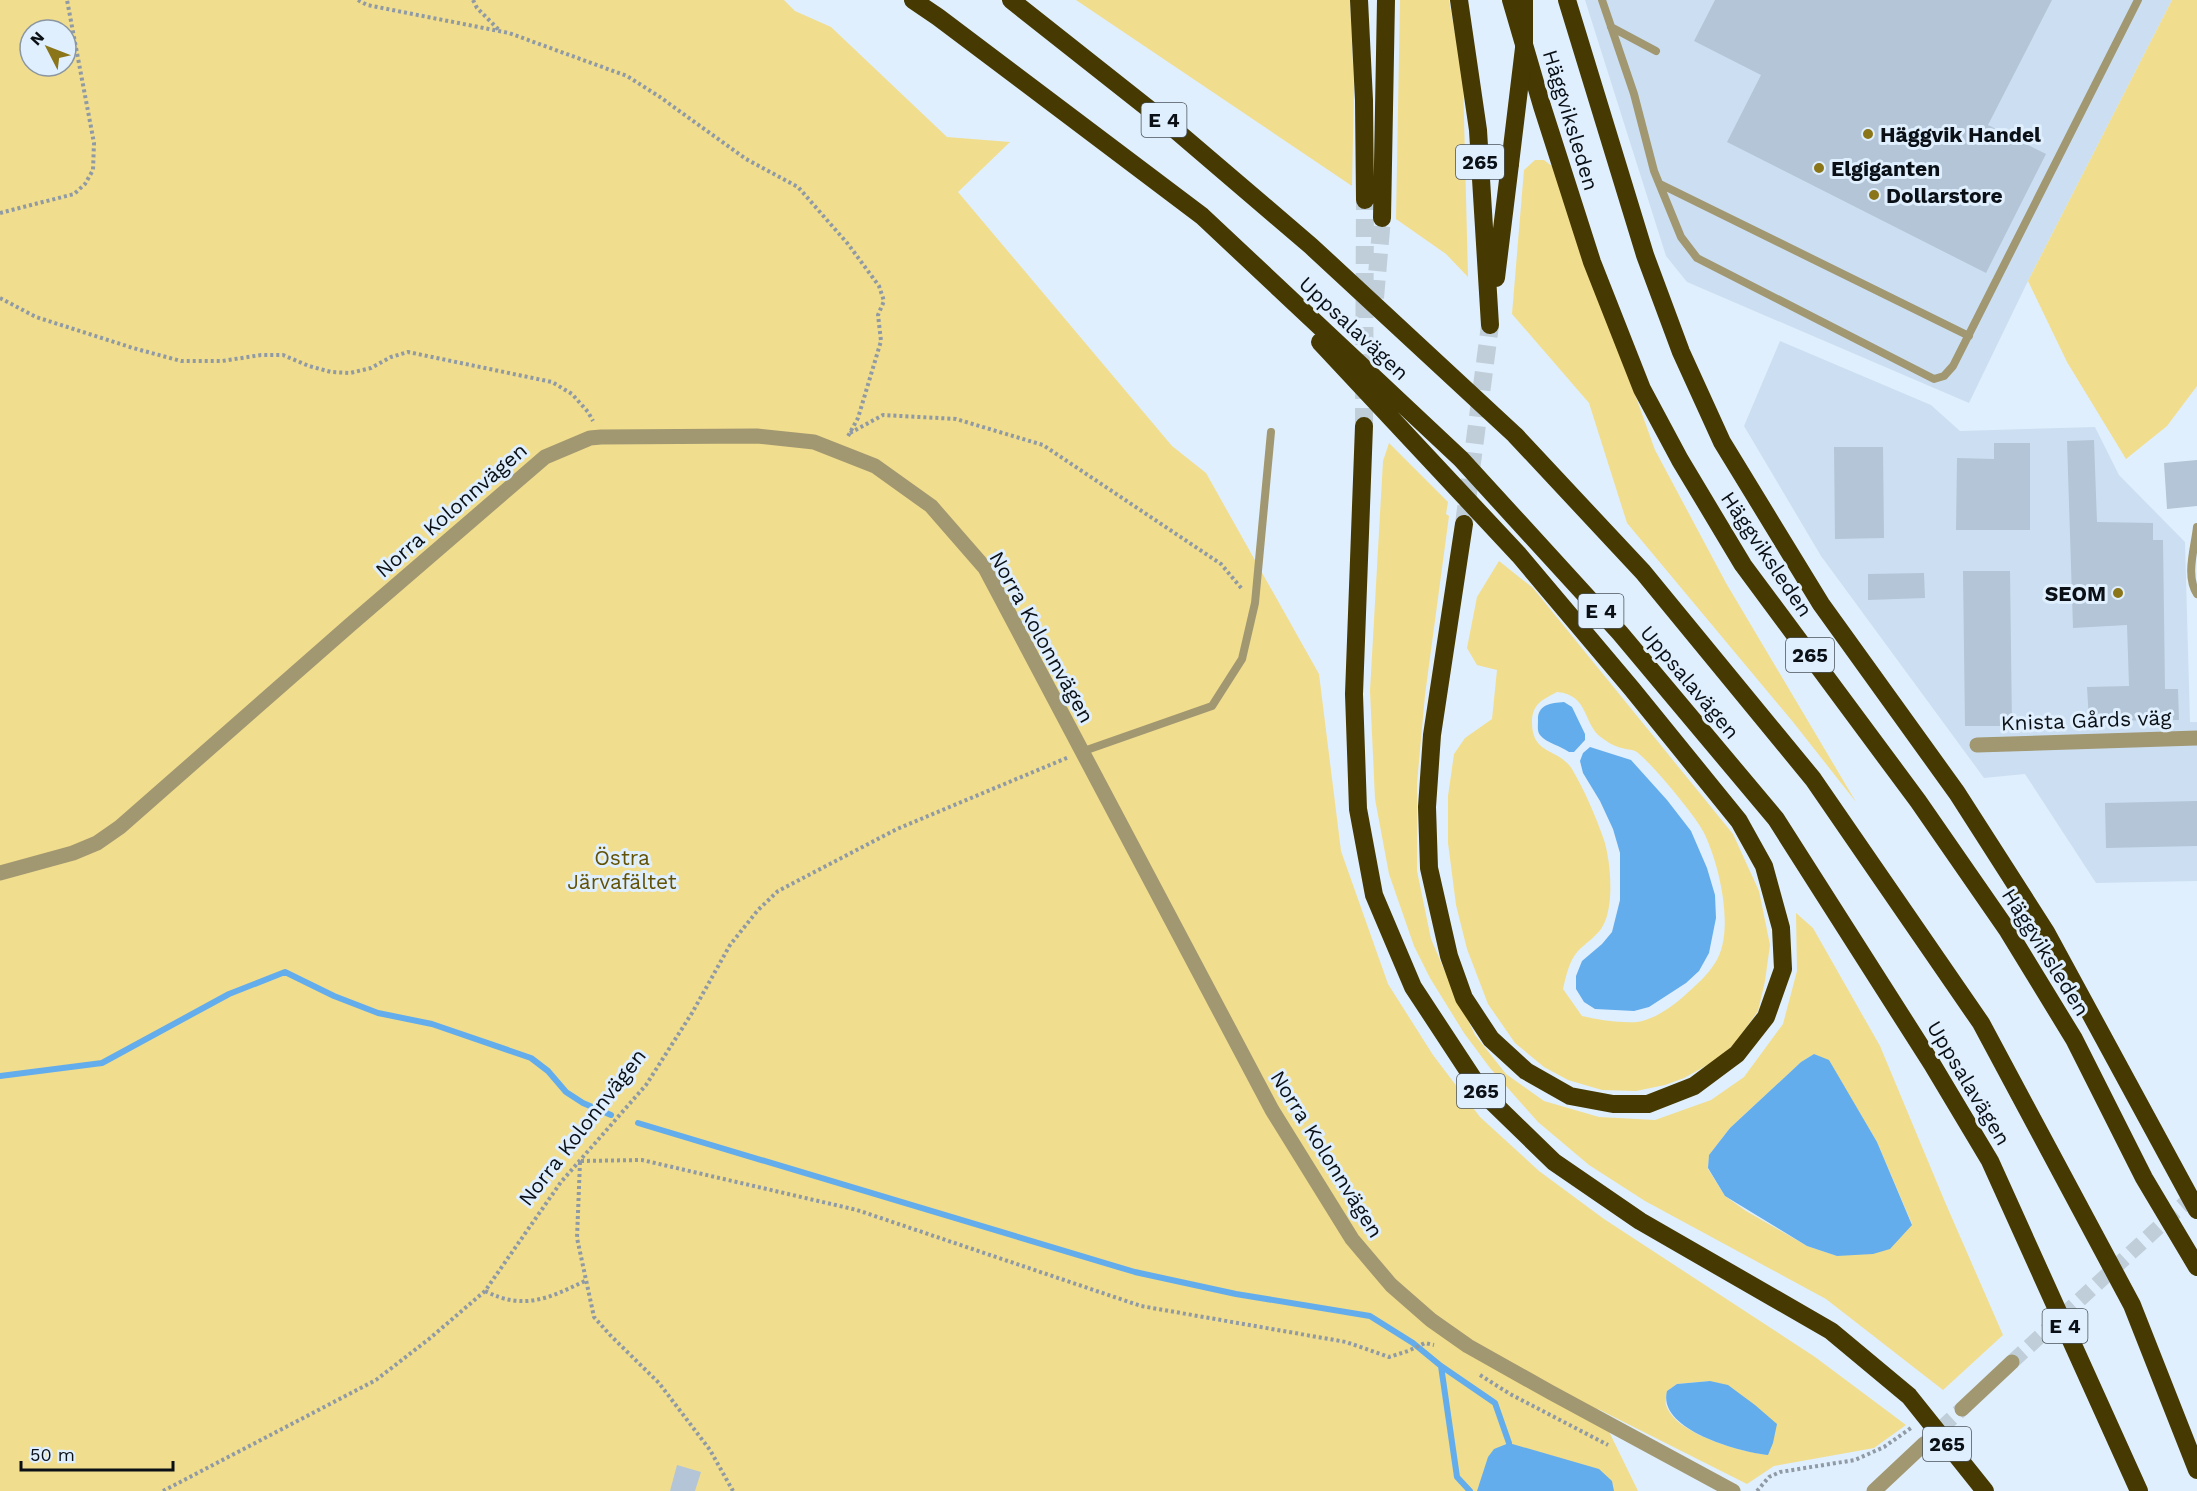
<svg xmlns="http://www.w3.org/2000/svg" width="2197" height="1491" font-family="'Work Sans',sans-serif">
<rect width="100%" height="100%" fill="#e0effd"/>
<path fill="#ccdff2" d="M1585,0h587l-144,281 -59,122 -282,-121 -21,-26z
M1780,341l151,64 29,26 135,-4 24,48 66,67 5,180h7v159l-101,2 -71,-109 -41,4 -163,-222 -77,-130z"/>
<path fill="#f1dd8e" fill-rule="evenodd" d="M0,0h784l11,11 36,16 116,110 63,5 -52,50 214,254 34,27 113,201 22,177 47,133 45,71 47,62 59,54 65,48 211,138 91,68 -32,23 -100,18 -27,18 -149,-75 40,82h-1638zM30,30h36v36h-36zM1710,1381l58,74c-27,-3 -93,-21 -102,-50 -1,-4 1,-10 1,-14l10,-7z
M1076,0h274l4,88 -2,98z
M1400,0h49l14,78 5,199 -22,-23 -50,-35z
M2172,0h25v386l-30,40 -41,33 -59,-97 -39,-81z
M1535,160h9l9,7 102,283 71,133 130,219 -63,-80 -166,-199 -38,-120 -77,-89 12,-144z
M1389,443l59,59 -2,12 3,2 -24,179 -8,88v88l14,68 15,35 29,61 31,39 38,27 55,16 56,3 56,-20 33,-23 39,-53 14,-53 -1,-58 17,15 67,118 65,156 58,133 -60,55 -117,-91 -181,-98 -56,-36 -51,-43 -48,-54 -26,-35 -34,-55 -16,-32 -25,-72 -14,-75 -5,-108 13,-230zM1814,1054l15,7 48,81 35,82 -75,32 -30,-10 -61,-35 -21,-15 -17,-27 1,-14 21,-27 71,-66z
M1499,561l34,27 200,246 26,57 11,54 -5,36 -7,30 -22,31 -16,16 -36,20 -19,7 -29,6 -34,-1 -34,-10 -24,-13 -29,-24 -27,-39 -21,-55 -11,-44 -8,-62v-47l6,-42 11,-16 27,-19 5,-49 -20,-5 -10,-17 10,-51zM1557,692c33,3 25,32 45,46 5,4 14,9 20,10 5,2 9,1 13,3 13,7 61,66 68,80 16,31 33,101 12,132 -8,13 -20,23 -31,33 -12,11 -31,24 -47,26 -19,1 -37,-2 -55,-6l-19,-27c3,-13 6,-28 15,-38 7,-7 17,-14 23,-22 14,-19 10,-67 3,-89 -8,-23 -19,-49 -32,-71 -14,-22 -41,-13 -40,-49 1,-17 12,-21 25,-28z"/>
<path fill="#64adec" d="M1564,702l8,5 13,27v6l-11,12h-5c-8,-6 -23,-9 -29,-17 -3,-4 -2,-9 -2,-14 -1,-16 12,-18 26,-19z
M1590,747l41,13 36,40 24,31 16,37 8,27 1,23 -7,35 -10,18 -13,12 -37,24 -15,4 -39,-2 -11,-7 -8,-13v-13l6,-15 20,-17 10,-12 8,-32v-47l-7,-24 -13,-28 -17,-28 -3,-12 3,-8z
M1814,1054l15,6 48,82 35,83 -22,24 -17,5 -36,2 -30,-10 -82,-50 -17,-28 1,-13 21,-27 71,-66z
M1710,1381l18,4 27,20 22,19 -4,19 -5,12c-28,-3 -111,-25 -101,-64l10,-7z
M1509,1443l90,26 13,12 2,10h-137l11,-34 6,-8z"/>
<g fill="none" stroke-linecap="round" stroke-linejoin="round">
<path stroke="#64adec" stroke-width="6" d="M0,1076l102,-13 127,-69 56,-22 49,24 44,17 54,11 99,34 17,13 18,21 17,11 28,12
M638,1123l497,149 101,22 134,22 43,27 28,23 54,37 14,40
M1441,1366l16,111 13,14"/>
</g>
<path fill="#b3c5d6" d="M1715,0h337l-64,125 58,29 -60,119 -259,-131 34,-67 -67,-34z
M2094,440l3,82 56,1v17h10l2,149h13l1,31 -90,1 -2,-34 42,-1 -2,-61 -54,3 -6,-187z
M1994,443h36v87h-74l1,-72 37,1z
M1834,447h49l1,91 -49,1z
M2197,460v46l-30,3 -3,-46z
M1963,571h47l2,155h-47z
M1924,573l1,25 -57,2v-26z
M2197,801v45l-91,2 -1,-45z
M677,1465l24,7 -6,19h-25z"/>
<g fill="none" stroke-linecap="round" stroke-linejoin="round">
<path stroke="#c0ceda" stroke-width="15" stroke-dasharray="15 8" stroke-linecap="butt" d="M2012,1362l185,-170
M1924,1444l38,-35"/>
<path stroke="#c0ceda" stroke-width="18" stroke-dasharray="18 9" stroke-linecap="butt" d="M1375,298l7,-80
M1364,426l1,-226
M1464,524l26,-199"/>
<path stroke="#8f9aa5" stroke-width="4" stroke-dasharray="3 3" stroke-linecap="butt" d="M358,0l9,5 142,28 118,43 33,21 86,62 52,28 50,57 31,42 5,15 -6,14 3,26 -23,77 -11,20
M473,0l4,8 23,23
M0,213l74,-19 11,-10 8,-14 1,-27 -27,-143
M0,298l36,19 97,31 48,13h41l39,-6h22l26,11 22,6 19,1 21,-5 20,-11 17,-5 144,30 20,12 16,18 5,9
M850,433l33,-18 73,4 87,26 178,119 21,25
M581,1161l61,-1 215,50 284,96 205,36 43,15 19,-6 17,-8 9,2
M580,1162l-3,76 17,79 17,19 48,47 51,67 23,41
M485,1291c39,20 64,7 100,-10
M1480,1375l30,19 98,51
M163,1491l213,-111 53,-41 56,-48 76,-109 85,-97 46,-72 38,-68 28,-35 20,-19 119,-62 172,-72
M1757,1491l12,-14 11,-5 75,-12 29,-13 27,-19"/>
<path stroke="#a19872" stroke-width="8" d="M1602,0l32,94 20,77 27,66 16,21 237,121 10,-3 9,-10 185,-366
M1611,27l45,24
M1660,184l309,152
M2197,527c-2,20 -12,49 0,67
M1081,752l131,-46 30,-47 13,-56 16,-171"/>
<path stroke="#a19872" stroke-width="15" d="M1977,745l220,-7
M0,873l73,-20 24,-10 23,-16 230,-202 195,-168 45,-19 11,-1 156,-1 57,6 61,24 56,40 54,62 287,542 80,129 39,46 40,35 37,26 82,46 183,99
M1962,1409l50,-47
M1874,1491l50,-47"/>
<path stroke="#463a02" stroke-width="18" d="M913,0l25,17 264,199 259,243 159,174 156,186 156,245 58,97 149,330
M1011,0l162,128 138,118 204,189 128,137 170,207 168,244 151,282 65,165
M1359,0l5,100 1,100
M1459,0l19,130 12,195
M1511,0l31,106 50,156 50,127 38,71 63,105 175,236 90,130 66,108 70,139 53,89
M1567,0l78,255 36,97 41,90 99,162 136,189 89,139 151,278
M1382,218l4,-218
M1496,278l14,-114
M1320,342l199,213 113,134 107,132 25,45 17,62 2,41 -17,48 -29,37 -43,32 -46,18h-35l-43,-8 -44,-25 -35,-32 -27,-41 -15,-42 -20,-88 -2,-61 5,-72 32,-211
M1364,426l-10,268 4,115 16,86 39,92 69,105 72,70 86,59 191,110 78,65 76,95"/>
<path stroke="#463a02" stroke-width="18" d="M1510,164l14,-116v-48"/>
</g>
<g fill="#8a7519" stroke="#e0effd" stroke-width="2">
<circle cx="1868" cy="134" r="6"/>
<circle cx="1819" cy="168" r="6"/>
<circle cx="1874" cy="195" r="6"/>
<circle cx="2118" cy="593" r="6"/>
</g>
<g text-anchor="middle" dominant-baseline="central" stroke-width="6" stroke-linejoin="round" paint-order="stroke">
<g fill="#e0effd" stroke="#4a535b" stroke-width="1.5">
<rect x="1141.5" y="103" width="45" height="34" rx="4.5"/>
<rect x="1456" y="145" width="48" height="34" rx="4.5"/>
<rect x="1578.5" y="594" width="45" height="34" rx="4.5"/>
<rect x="1786" y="638" width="48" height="34" rx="4.5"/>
<rect x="1457" y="1074" width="48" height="34" rx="4.5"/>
<rect x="2042.5" y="1309" width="45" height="34" rx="4.5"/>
<rect x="1923" y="1427" width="48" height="34" rx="4.5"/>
</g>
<g font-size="20" font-weight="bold" fill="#0a1016">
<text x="1164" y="120">E 4</text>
<text x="1480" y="162">265</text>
<text x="1601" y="611">E 4</text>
<text x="1810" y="655">265</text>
<text x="1481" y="1091">265</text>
<text x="2065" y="1326">E 4</text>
<text x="1947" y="1444">265</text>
</g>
<g font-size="21" fill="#0a1016" stroke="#e0effd">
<text transform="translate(1571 120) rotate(73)">Häggviksleden</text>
<text transform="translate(1354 328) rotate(43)">Uppsalavägen</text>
<text transform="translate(451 510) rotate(-41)">Norra Kolonnvägen</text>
<text transform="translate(1767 554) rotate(56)">Häggviksleden</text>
<text transform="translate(1042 637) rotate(61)">Norra Kolonnvägen</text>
<text transform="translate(1690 682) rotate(50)">Uppsalavägen</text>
<text transform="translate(2086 720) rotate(-2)">Knista Gårds väg</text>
<text transform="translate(2046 952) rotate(58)">Häggviksleden</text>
<text transform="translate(1969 1083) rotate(59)">Uppsalavägen</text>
<text transform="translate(582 1127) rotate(-52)">Norra Kolonnvägen</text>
<text transform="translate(1327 1154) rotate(58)">Norra Kolonnvägen</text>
</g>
<g font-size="21" font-weight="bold" fill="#0a1016" stroke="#e0effd" text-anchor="start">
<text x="1880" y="134">Häggvik Handel</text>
<text x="1831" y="168">Elgiganten</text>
<text x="1886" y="195">Dollarstore</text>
<text x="2106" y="593" text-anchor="end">SEOM</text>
</g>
<g font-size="21" fill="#625205" stroke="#e0effd">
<text x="622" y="857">Östra<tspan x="622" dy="24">Järvafältet</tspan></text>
</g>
</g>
<g transform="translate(48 48) rotate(312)"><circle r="28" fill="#e0effd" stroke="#8a96a1" stroke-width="1.5"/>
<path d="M0-4.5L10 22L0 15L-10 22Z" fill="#8a7519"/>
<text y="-9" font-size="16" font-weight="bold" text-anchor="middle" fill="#0a1016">N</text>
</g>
<path d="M21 1461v9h152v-9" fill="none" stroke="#0a1016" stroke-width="3"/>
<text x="30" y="1461" font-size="18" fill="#0a1016" stroke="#e0effd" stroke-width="4.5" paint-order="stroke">50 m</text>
</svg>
